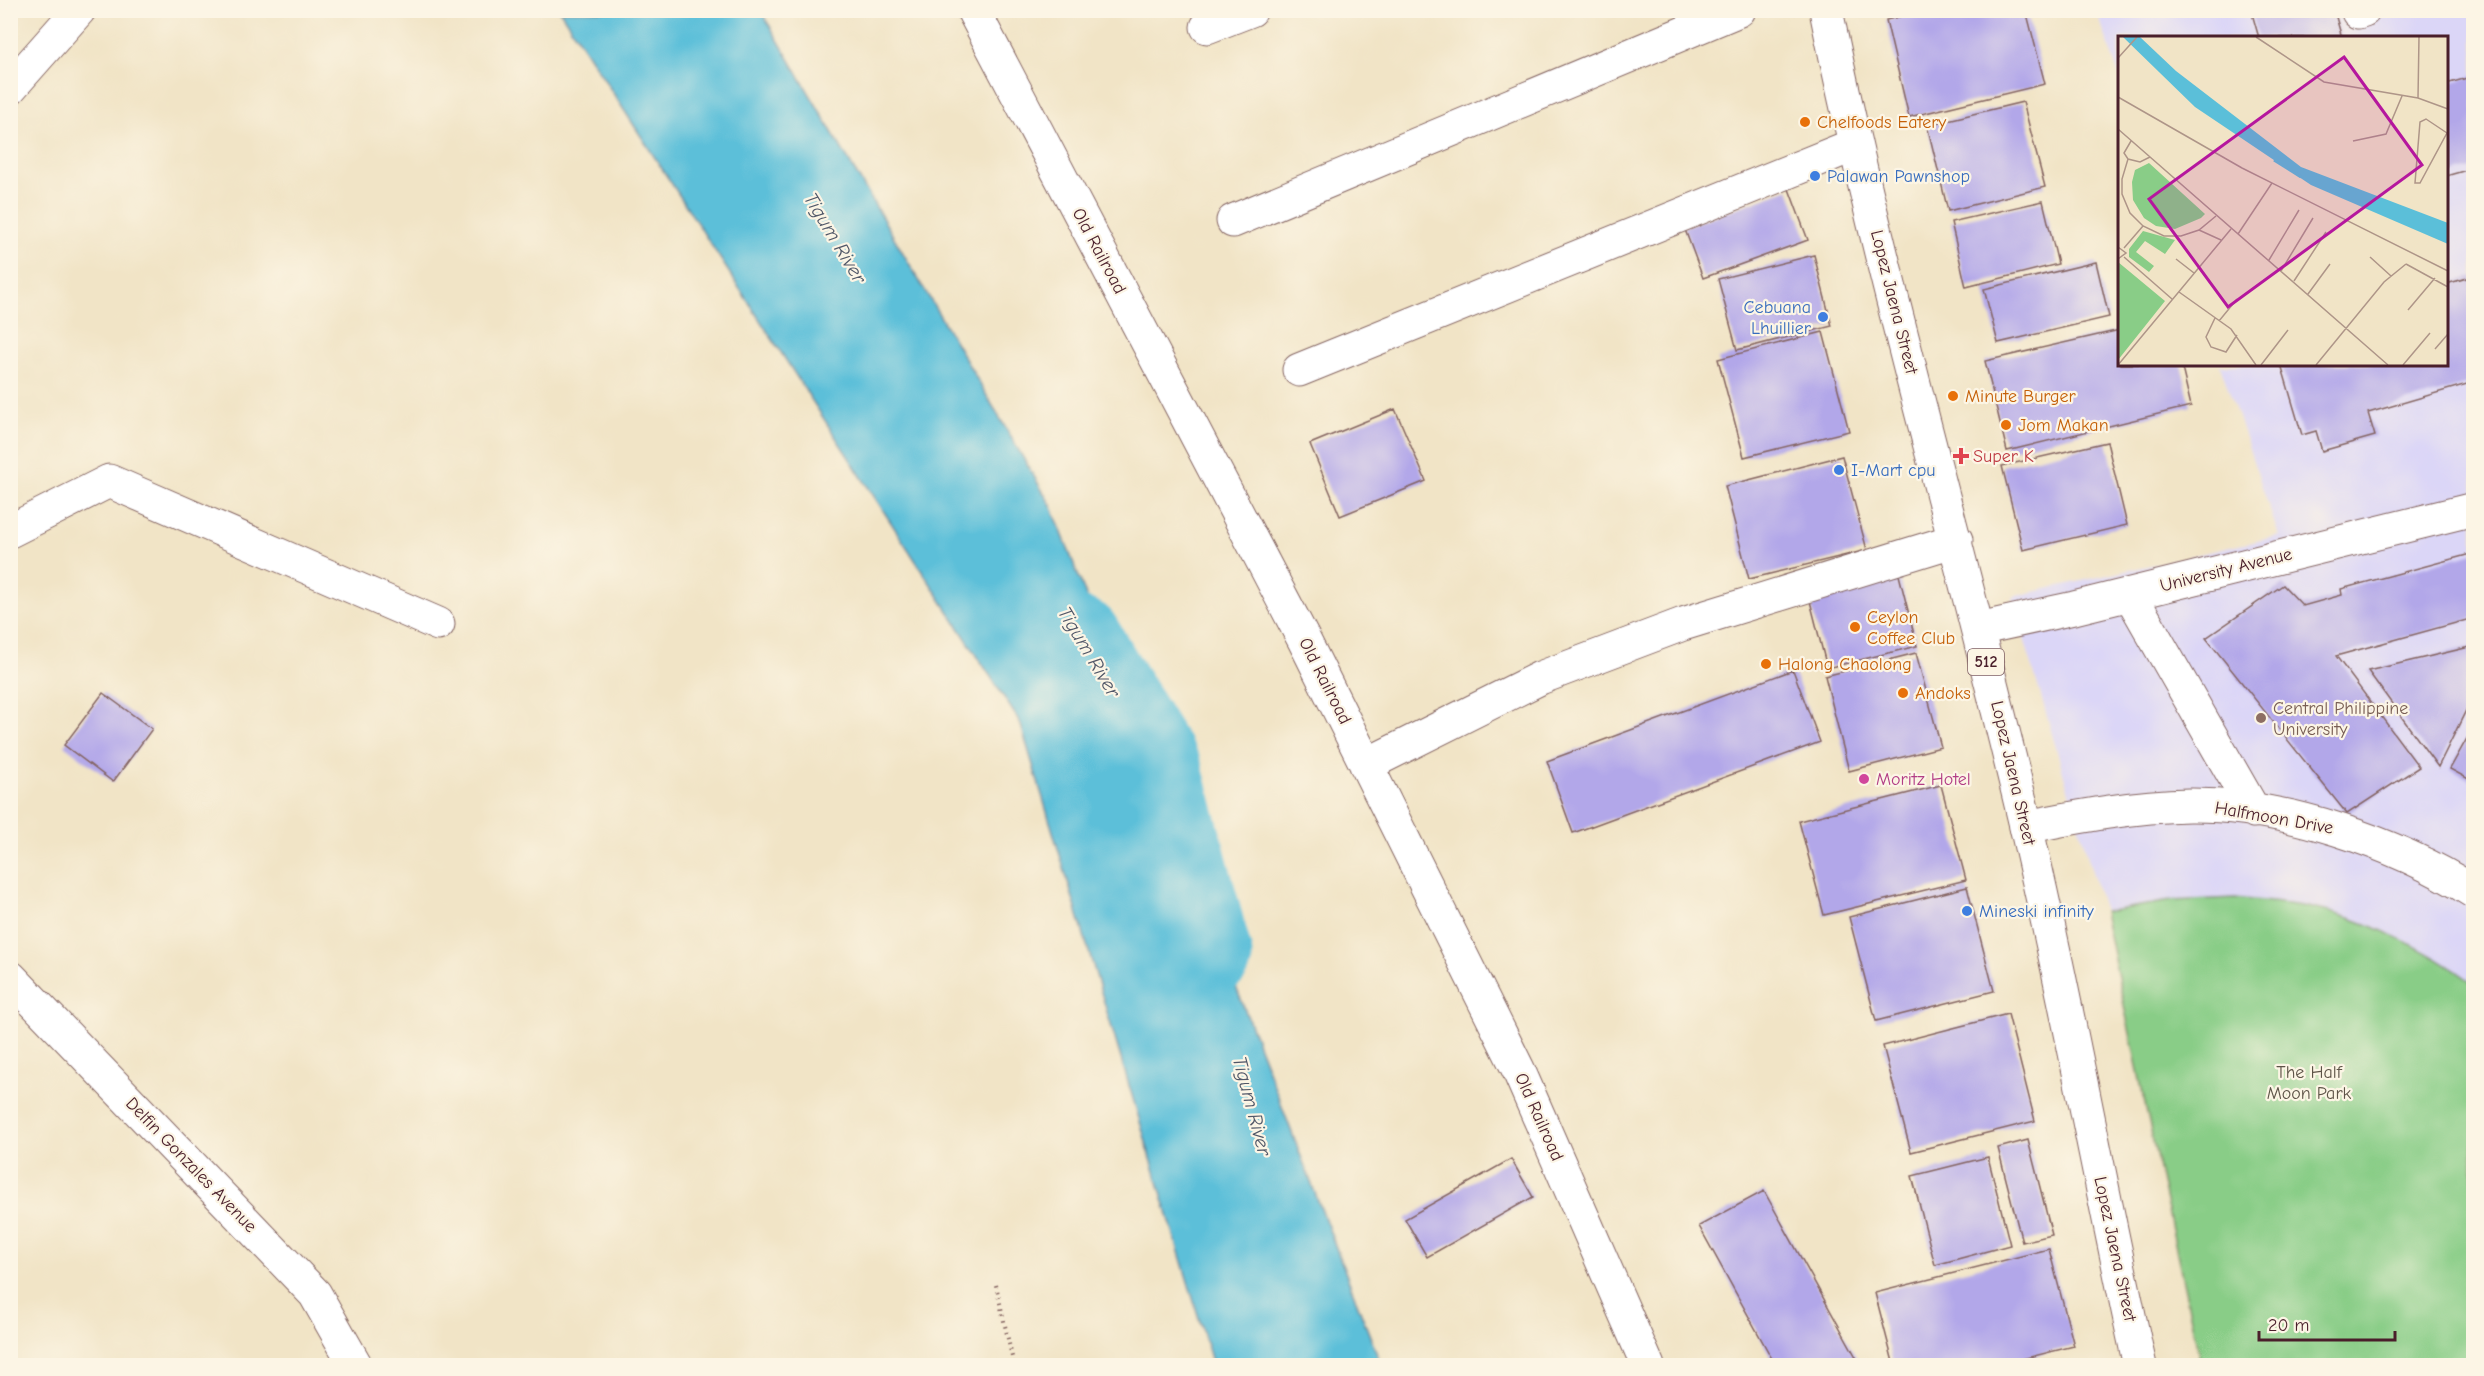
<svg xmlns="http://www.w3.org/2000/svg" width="2484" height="1376" font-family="'Comic Neue',sans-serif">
<rect width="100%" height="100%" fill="#fcf5e5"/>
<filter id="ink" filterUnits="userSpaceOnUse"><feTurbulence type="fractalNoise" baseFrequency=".0167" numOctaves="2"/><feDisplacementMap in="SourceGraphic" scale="12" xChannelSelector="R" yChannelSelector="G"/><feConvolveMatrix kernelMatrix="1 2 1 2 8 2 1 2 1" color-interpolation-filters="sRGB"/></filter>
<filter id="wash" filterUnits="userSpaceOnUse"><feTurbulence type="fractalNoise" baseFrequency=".008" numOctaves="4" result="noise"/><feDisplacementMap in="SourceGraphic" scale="24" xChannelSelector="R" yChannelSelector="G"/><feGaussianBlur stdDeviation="1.35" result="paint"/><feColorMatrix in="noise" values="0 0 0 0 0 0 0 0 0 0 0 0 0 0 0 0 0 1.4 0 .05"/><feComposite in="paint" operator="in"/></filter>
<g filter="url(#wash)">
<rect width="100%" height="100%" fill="#f1e4c6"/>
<path fill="#dbd6f7" d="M2097,11h376v1354h-272l-97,-453 -92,-315 267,-61 -59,-171 226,-1v-326h-326l-1,38z"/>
<path fill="#89cd87" stroke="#6a7659" stroke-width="1.5" d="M2235,898c24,3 49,5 73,9 57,11 120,42 165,76v382h-272l-97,-453 67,-11z"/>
<path fill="#5bbfd9" stroke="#526f82" stroke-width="1.5" d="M560,11h201l291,496 329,858h-168l-193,-643z"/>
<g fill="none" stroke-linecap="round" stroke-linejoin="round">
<path stroke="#5bbfd9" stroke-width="81" d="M1081,638l81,133 50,185"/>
</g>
<g id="blocks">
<path fill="#b2a7e9" d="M1927,10h99l19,74 -136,33 -23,-97z
M2251,10h83l8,28h-83z
M2474,76v92l-28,8v-92z
M2023,102l22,85 -97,24 -21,-86z
M1789,189l19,51 -105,38 -19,-51z
M2043,201l15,63 -92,23 -15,-65z
M1814,255l18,71 -95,24 -19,-71z
M2096,262l13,55 -111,26 -14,-54z
M2474,276v106l-106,31 7,23 -53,15 -6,-20 -14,4 -21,-71h165v-80z
M2120,330v34h61l10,42 -184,45 -22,-90z
M1823,332l26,99 -105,26 -26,-98z
M1395,409l31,72 -86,35 -30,-72z
M2107,442l20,83 -104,25 -21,-84z
M1842,456l25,94 -118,29 -24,-93z
M2474,553v65l-138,38 83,111 -72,47 -141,-176 77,-53 20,21 39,-11 -1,-6z
M1899,575l18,71 -90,22 -18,-71z
M2474,646v48l-36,73 -70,-96z
M1916,653l25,94 -92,24 -24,-95z
M1793,670l27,72 -247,91 -26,-72z
M103,693l49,36 -39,53 -49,-37z
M2474,726v56l-24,-13z
M1941,785l25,95 -142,35 -25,-94z
M1967,887l27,104 -118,30 -27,-104z
M2008,1014l27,107 -124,31 -28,-106z
M2028,1140l24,95 -30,7 -24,-94z
M1988,1157l22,88 -75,20 -23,-89z
M1511,1159l22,38 -106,60 -22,-38z
M1764,1191l97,175h-85l-77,-140z
M2049,1249l25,97 -80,20h-100l-19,-73z"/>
</g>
</g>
<g filter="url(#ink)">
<use href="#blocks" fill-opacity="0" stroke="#846461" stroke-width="1.5"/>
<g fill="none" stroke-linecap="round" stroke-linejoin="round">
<defs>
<path id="minor" d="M973,10l331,630 214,429 130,297
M2358,12l6,-2
M1207,27l44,-17
M10,88l69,-78
M1233,221l506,-211
M1299,370l555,-225
M10,531l99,-50 329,143
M2130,594l124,217
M1978,629l96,-21 400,-99
M1366,765l174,-87 143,-54 273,-84
M2026,827c54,-11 108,-21 163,-22 94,-1 206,37 285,87
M10,977l305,317 41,72"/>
<path id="major" d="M1826,10c53,261 128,516 190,774 47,193 81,388 124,582"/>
</defs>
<use href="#minor" stroke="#846461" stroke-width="35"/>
<use href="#major" stroke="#846461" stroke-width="35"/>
<path stroke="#846461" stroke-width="4" stroke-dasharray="1.5 4.5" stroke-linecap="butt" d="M996,1285l18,81"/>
<use href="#minor" stroke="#fff" stroke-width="33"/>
<use href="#major" stroke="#fff" stroke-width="33"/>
</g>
</g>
<g fill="#e8710a" stroke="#fcf5e5" stroke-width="2">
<circle cx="1805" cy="122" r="6"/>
<circle cx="1953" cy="396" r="6"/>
<circle cx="2006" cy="425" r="6"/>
<circle cx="1855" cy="627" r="6"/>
<circle cx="1766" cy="664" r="6"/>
<circle cx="1903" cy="693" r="6"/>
</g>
<g fill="#3f7fe0" stroke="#fcf5e5" stroke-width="2">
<circle cx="1815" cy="176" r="6"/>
<circle cx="1823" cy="317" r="6"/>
<circle cx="1839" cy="470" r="6"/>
<circle cx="1967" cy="911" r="6"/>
</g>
<path fill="#e0444e" stroke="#fcf5e5" stroke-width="2" d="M1958 447h6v6h6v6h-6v6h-6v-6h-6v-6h6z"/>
<circle fill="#8d6e63" stroke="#fcf5e5" stroke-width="2" cx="2261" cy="718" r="6"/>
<circle fill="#d1479c" stroke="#fcf5e5" stroke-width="2" cx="1864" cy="779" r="6"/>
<g text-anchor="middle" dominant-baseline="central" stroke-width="4.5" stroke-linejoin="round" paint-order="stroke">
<rect fill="#fcf5e5" stroke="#7f5f63" stroke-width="1.5" x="1968" y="649" width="36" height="26" rx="4.5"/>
<g font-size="16" font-weight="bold" fill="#4a1f2b">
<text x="1986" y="662">512</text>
</g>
<g font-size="18" fill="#c56008" stroke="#fcf5e5" text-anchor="start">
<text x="1817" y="122">Chelfoods Eatery</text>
<text x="1965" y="396">Minute Burger</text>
<text x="2018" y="425">Jom Makan</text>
<text x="1867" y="617">Ceylon<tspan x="1867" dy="21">Coffee Club</tspan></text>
<text x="1778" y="664">Halong Chaolong</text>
<text x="1915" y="693">Andoks</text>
</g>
<g font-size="18" fill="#366cbe" stroke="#fcf5e5" text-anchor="start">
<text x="1827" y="176">Palawan Pawnshop</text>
<text x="1811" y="307" text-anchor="end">Cebuana<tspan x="1811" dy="21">Lhuillier</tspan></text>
<text x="1851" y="470">I-Mart cpu</text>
<text x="1979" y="911">Mineski infinity</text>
</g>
<g font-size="18" fill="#4a1f2b" stroke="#fcf5e5">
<text transform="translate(1099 251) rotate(62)">Old Railroad</text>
<text transform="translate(1894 302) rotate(76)">Lopez Jaena Street</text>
<text transform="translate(2226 570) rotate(-14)">University Avenue</text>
<text transform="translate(1325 681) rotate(63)">Old Railroad</text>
<text transform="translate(2013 773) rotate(77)">Lopez Jaena Street</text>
<text transform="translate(2274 818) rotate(10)">Halfmoon Drive</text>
<text transform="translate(1539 1117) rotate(66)">Old Railroad</text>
<text transform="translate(191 1165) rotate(46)">Delfin Gonzales Avenue</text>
<text transform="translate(2115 1249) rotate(78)">Lopez Jaena Street</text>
</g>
<g font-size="18" fill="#be3a42" stroke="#fcf5e5" text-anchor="start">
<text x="1973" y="456">Super K</text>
</g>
<g font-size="18" fill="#785e54" stroke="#fcf5e5" text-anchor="start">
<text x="2273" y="708">Central Philippine<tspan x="2273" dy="21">University</tspan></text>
</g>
<g font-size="18" fill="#b23c85" stroke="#fcf5e5" text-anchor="start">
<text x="1876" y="779">Moritz Hotel</text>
</g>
<g font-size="18" fill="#5d5347" stroke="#fcf5e5">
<text x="2309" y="1072">The Half<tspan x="2309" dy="21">Moon Park</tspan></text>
</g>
<g font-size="20" font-style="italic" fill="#505768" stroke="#fcf5e5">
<text transform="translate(835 238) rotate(59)">Tigum River</text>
<text transform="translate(1089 652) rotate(59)">Tigum River</text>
<text transform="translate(1252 1106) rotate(75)">Tigum River</text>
</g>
</g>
<g transform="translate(2118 36)">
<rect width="330" height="330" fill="#f1e4c6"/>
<path d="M31,127l56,51 -4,4 -26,11 -19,-3 -12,-8 -11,-18 -1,-18 3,-12zM25,195l32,9 -10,14 -20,-13 -9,11 18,14 -5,6 -20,-15v-8zM0,226l47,39 -47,59z" fill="#89cd87"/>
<path d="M5,1h17l36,34 125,96 147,56v21l-137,-59 -116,-78z" fill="#5bbfd9"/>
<path fill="none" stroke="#5bbfd9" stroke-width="3" d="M156,124l27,17"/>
<path fill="none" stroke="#ae9588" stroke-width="1.5" d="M138,1l68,45 94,16 30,11M0,22l19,-21M0,61l124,71 206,103M300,62l1,-61M0,93l270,236M329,97l-21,-14 -6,3 -5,61h5l27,-50 1,-1M13,105l-7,12 4,6 12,3 10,-5M235,105l33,-7 16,-38M10,123l-6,20v15l8,19 13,13 21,10h17l18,-6 17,-14M81,194l22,10M120,198l34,-51M0,211l8,6 -8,6M6,212l19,-22M6,221l48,42M252,221l21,19M58,223l18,14M151,224l30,-50M288,228l42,23M163,235l32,-53M176,245l32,-49M61,256l52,37 25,36M190,258l22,-30M290,274l27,-32M97,282l-9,19 5,10 15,5 11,-17M101,285l18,-22M317,313l13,-15M0,329l113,-136M143,329l27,-35M198,329l68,-83 22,-18M285,329l27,-32"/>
<path fill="#b5179e" fill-opacity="0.15" stroke="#b5179e" stroke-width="3" d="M226,21l78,108 -194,142 -79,-108z"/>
<rect width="330" height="330" fill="none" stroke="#4a1f2b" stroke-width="3"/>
</g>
<rect width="2484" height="1376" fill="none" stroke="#fcf5e5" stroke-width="36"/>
<path d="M2259 1331v9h136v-9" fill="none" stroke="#4a1f2b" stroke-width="3"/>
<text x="2268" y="1331" font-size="18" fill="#4a1f2b" stroke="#fcf5e5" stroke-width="4.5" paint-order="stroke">20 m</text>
</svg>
